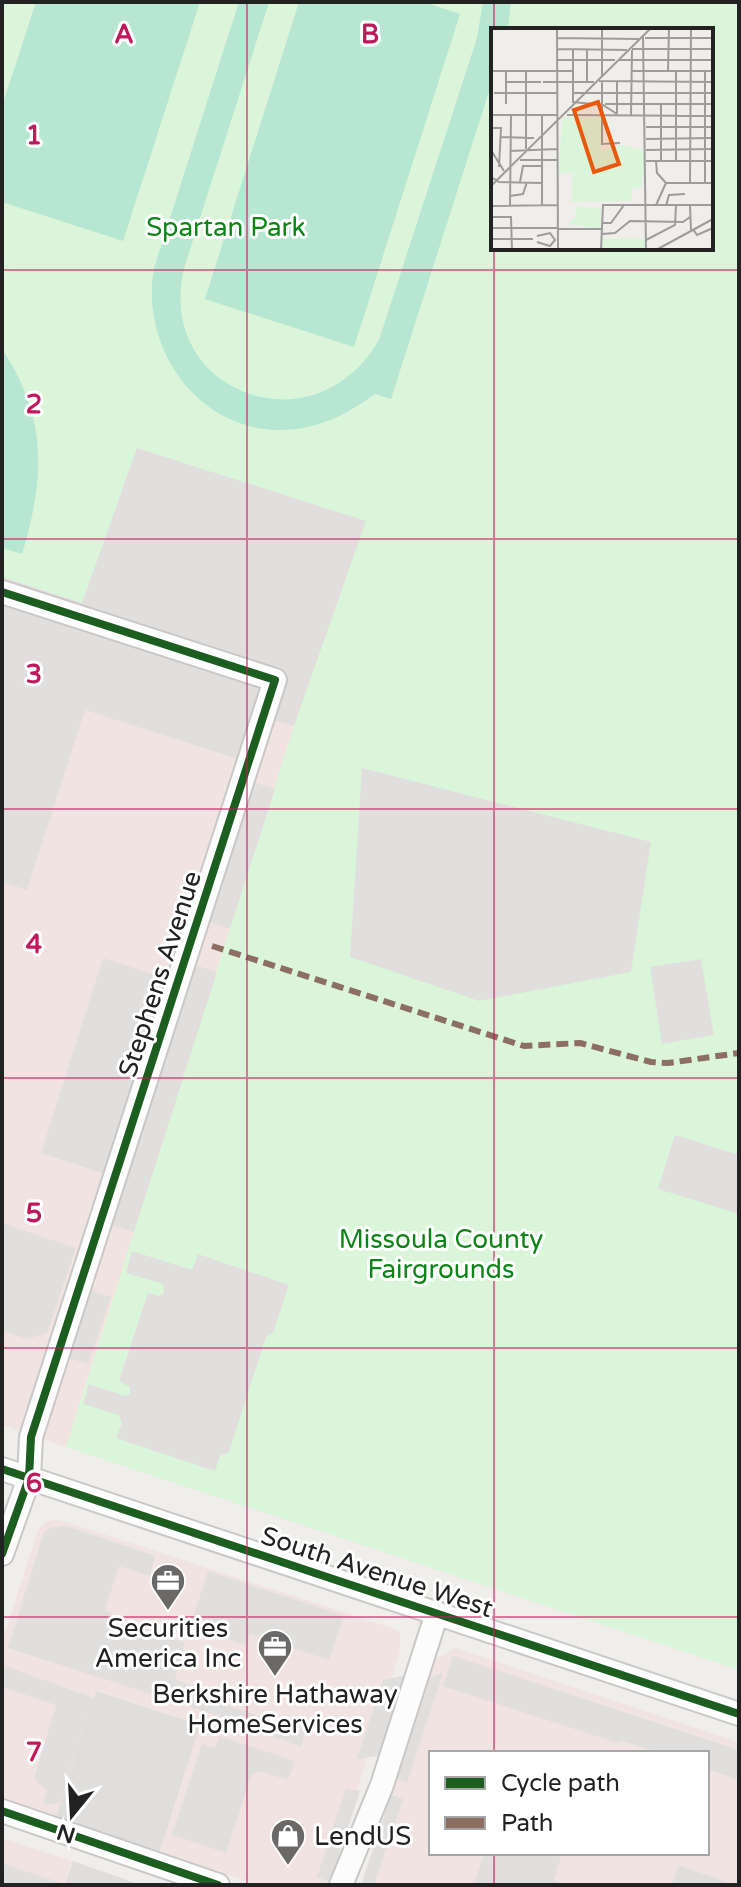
<svg xmlns="http://www.w3.org/2000/svg" width="741" height="1887" font-family="'Varela Round',sans-serif">
<rect width="100%" height="100%" fill="#f0eeeb"/>
<path fill="#dfdedc" d="M96,1691l105,34 -42,129 -104,-34z
M73,1861l68,24h-76z"/>
<path fill="#f1e3e1" fill-rule="evenodd" d="M366,521l-72,205 -228,721 -64,-22v-848l80,26z
M57,1519l338,110 5,4v18l-72,234h-69l-100,-31 41,-129 -104,-34 -41,129 -53,-16v-162l36,-112 7,-8z
M455,1648l284,94v143h-375l71,-225zM431,1753h276v100h-276z
M2,1838l71,23 -8,24h-63z"/>
<path fill="#daf5da" fill-rule="evenodd" d="M2,2h737v1668l-673,-223 228,-721 71,-205 -283,82 -80,-26zM493,30h218v218h-218z"/>
<path fill="#b7e6d2" d="M36,2h164l-77,239 -121,-39v-96z
M239,2h30l-84,263c-34,125 128,189 194,75l98,-302 6,-36h28l-3,28h-15v49l-102,320 -16,-5c-23,17 -49,31 -78,35 -91,12 -158,-75 -143,-161z
M299,2h124l37,12 -106,333 -149,-48z
M2,349c46,69 43,129 20,205l-20,-6z"/>
<path fill="#e0dfde" d="M137,448l229,73 -72,205 -42,-12 -14,45 -153,-49 -58,180 -25,-8v-305l80,26z
M362,768l289,74 -20,130 -152,29 -129,-44z
M249,781l26,8 -45,140 -26,-9z
M103,958l67,22 7,-21 40,13 -83,260 -40,-13 14,-44 -67,-22z
M701,959l13,76 -52,9 -12,-77z
M675,1135l64,20v59l-81,-25z
M2,1223l74,25 -29,85 -20,6 -25,-8z
M132,1251l60,19 6,-16 91,31 -16,48 -7,4 -37,115 -9,4 -5,15 -99,-33 6,-15 -3,-8 -36,-11 6,-20 36,12 5,-2v-7l-11,-6 29,-88 11,3 5,-3 -1,-9 -37,-11z
M85,1288l26,9 -23,67 -26,-8z
M66,1526l89,30 -5,20 -31,-10 -14,44 7,3 -3,10 22,7 2,-4 4,1 48,15 -10,37 47,18 -2,6 85,28 -4,16 -85,-32 -208,-67 36,-116 6,-4z
M208,1571l136,45 -15,44 -79,-26 -4,11 -56,-18z
M453,1656l286,94v30l-32,-11v-16h-47l-37,-12 -6,2 -174,-57z
M5,1666l89,32 -34,105 -17,2 4,-14 -13,-12 22,-74 -54,-18z
M443,1673l-36,110 -10,-4 34,-102z
M405,1675l-27,81 -21,3 26,-79z
M219,1736l76,25 -7,19 -29,-9 -7,3 -26,79 -54,-18 30,-91 13,4z
M346,1788l14,3 -30,91 -13,-5z
M391,1795l12,4 -7,21 -22,65h-13z
M484,1853h78l-8,27 15,5h-95z
M4,1864l58,19v2h-60z
M678,1865l59,20h-65z"/>
<g fill="none" stroke-linecap="round" stroke-linejoin="round">
<defs>
<path id="minor" d="M2,592l273,88 -244,757 -2,41 -27,76
M2,1469l737,245
M2,1811l216,74
M341,1885l41,-100 55,-172"/>
</defs>
<use href="#minor" stroke="#c9c8c7" stroke-width="26"/>
<use href="#minor" stroke="#fdfcfc" stroke-width="22"/>
<path stroke="#8d6e63" stroke-width="6" stroke-dasharray="12 6" stroke-linecap="butt" d="M212,946l312,100 56,-3 71,19 17,1 71,-10"/>
<defs>
<path id="cycleway" d="M2,592l273,88 -244,757 -2,41 -27,76
M2,1469l737,245
M2,1811l216,74"/>
</defs>
<use href="#cycleway" stroke="#fff" stroke-width="13"/>
<use href="#cycleway" stroke="#1b5e20" stroke-width="8"/>
</g>
<path fill="none" stroke="#c2185b" stroke-width="2" stroke-opacity="0.55" d="M247,2v1883M494,2v28M494,248v1505M2,270h737M2,539h737M2,809h737M2,1078h737M2,1348h737M2,1617h737M494,1853v32"/>
<defs>
<symbol id="office-pin" viewBox="-11 -11 22 30"><path d="M0 17L-7.5 6A9.5 9.5 0 1 1 7.5 6Z" fill="#6a6968" stroke="#fff"/><path d="M-6-3h4V-5.5h4V-3h4V5H-6ZM-1-4.5V-3h2v-1.5ZM-6 0V1H6V0Z" fill="#fff"/></symbol>
<symbol id="shop-pin" viewBox="-11 -11 22 30"><path d="M0 17L-7.5 6A9.5 9.5 0 1 1 7.5 6Z" fill="#6a6968" stroke="#fff"/><path d="M-5-2.5h2.3a2.7 3.5 0 0 1 5.4 0H5L5.5 6h-11ZM-1.5-2.5h3a1.5 2.3 0 0 0-3 0Z" fill="#fff"/></symbol>
</defs>
<g fill-rule="evenodd">
<use href="#office-pin" x="148" y="1561" width="40" height="54"/>
<use href="#office-pin" x="255" y="1627" width="40" height="54"/>
<use href="#shop-pin" x="268" y="1816" width="40" height="54"/>
</g>
<g text-anchor="middle" dominant-baseline="central" stroke-width="6" stroke-linejoin="round" paint-order="stroke">
<g font-size="26" fill="#0c8416" stroke="#fff">
<text x="226" y="227">Spartan Park</text>
<text x="441" y="1239">Missoula County<tspan x="441" dy="30">Fairgrounds</tspan></text>
</g>
<g font-size="26" fill="#222" stroke="#fff">
<text transform="translate(160 974) rotate(-72)">Stephens Avenue</text>
<text transform="translate(377 1572) rotate(18)">South Avenue West</text>
</g>
<g font-size="26" fill="#222" stroke="#fff">
<text x="168" y="1628">Securities<tspan x="168" dy="30">America Inc</tspan></text>
<text x="275" y="1694">Berkshire Hathaway<tspan x="275" dy="30">HomeServices</tspan></text>
<text x="314" y="1836" text-anchor="start">LendUS</text>
</g>
</g>
<g transform="translate(491 28)">
<rect width="222" height="222" fill="#f0eeeb"/>
<path d="M71,89h39v33l21,-5 23,6 -3,36 -10,1 -1,13 -59,1v-28l26,-1h-39zM85,178l25,3v20l-33,-5 7,-7zM112,211h42v9l-43,1z" fill="#daf5da"/>
<path fill="none" stroke="#9e9c9b" stroke-width="2" d="M66,0l1,222M221,0l1,43M152,7l3,215M67,10l81,1M154,10h68M67,21l69,1M82,21v53l30,3 14,9M141,21h81M67,32h57M128,32h94M0,43h82M141,43h81M177,43l1,-43M214,43v112M111,48v-48M108,53l114,1M126,53v33M16,54h34M52,54h51M96,54v-33M111,54v62l18,-1M3,65h64M82,65h140M15,76v-33M114,76h108M0,87h67M76,87l146,1M140,88l1,-66M155,99h67M0,100h10l-2,39M10,109l33,1M155,111l67,-1M35,121v-78M0,122l13,21M155,122l67,-1M19,123l47,-2M29,132h38M155,133h67M165,133l1,12 9,10M170,133v-57M185,133v-90M0,149l8,5 43,1M29,154l3,-16h19M175,155h47M199,155l1,-155M0,158l160,-158M19,168l13,-2 4,-12M19,177l1,-90M51,177v-89M165,177l10,-22M0,178l67,-1M175,178l3,-11 16,-1M199,178l1,24M0,189h20l1,33M111,195h9l13,-18M0,200h66M67,201h44M202,201l4,6 16,-7M111,206l13,-1 15,-12 53,1 7,-5M46,208l13,-3 5,7 -5,6 -13,-4M0,211h42M155,212l29,-15 1,-20M110,222l2,-45h110M110,222h45M165,222l57,-31"/>
<path fill="#e8590c" fill-opacity="0.15" stroke="#e8590c" stroke-width="4" d="M107,74l21,62 -25,8 -20,-62z"/>
<rect width="222" height="222" fill="none" stroke="#222" stroke-width="4"/>
</g>
<g font-size="26" text-anchor="middle" font-weight="bold" fill="#c2185b" stroke="#fff" stroke-width="6" stroke-linejoin="round" paint-order="stroke">
<text x="124" y="43">A</text>
<text x="370" y="43">B</text>
<text x="34" y="144">1</text>
<text x="34" y="413">2</text>
<text x="34" y="683">3</text>
<text x="34" y="953">4</text>
<text x="34" y="1222">5</text>
<text x="34" y="1492">6</text>
<text x="34" y="1761">7</text>
</g>
<rect width="741" height="1887" fill="none" stroke="#222222" stroke-width="8"/>
<rect x="429" y="1751" width="280" height="104" fill="#ffffff" stroke="#a7a7a7" stroke-width="2"/>
<rect x="445" y="1777" width="40" height="12" fill="#1b5e20" stroke="#a7a7a7" stroke-width="2"/>
<text x="501" y="1791" font-size="24" fill="#222222">Cycle path</text>
<rect x="445" y="1817" width="40" height="12" fill="#8d6e63" stroke="#a7a7a7" stroke-width="2"/>
<text x="501" y="1831" font-size="24" fill="#222222">Path</text>
<g transform="translate(72 1815) rotate(198)" stroke="#ffffff" stroke-width="6" paint-order="stroke">
<path d="M0-6L14 30L0 20L-14 30Z" fill="#222222"/>
<text y="-12" font-size="22" font-weight="bold" text-anchor="middle" fill="#222222">N</text>
</g>
</svg>
